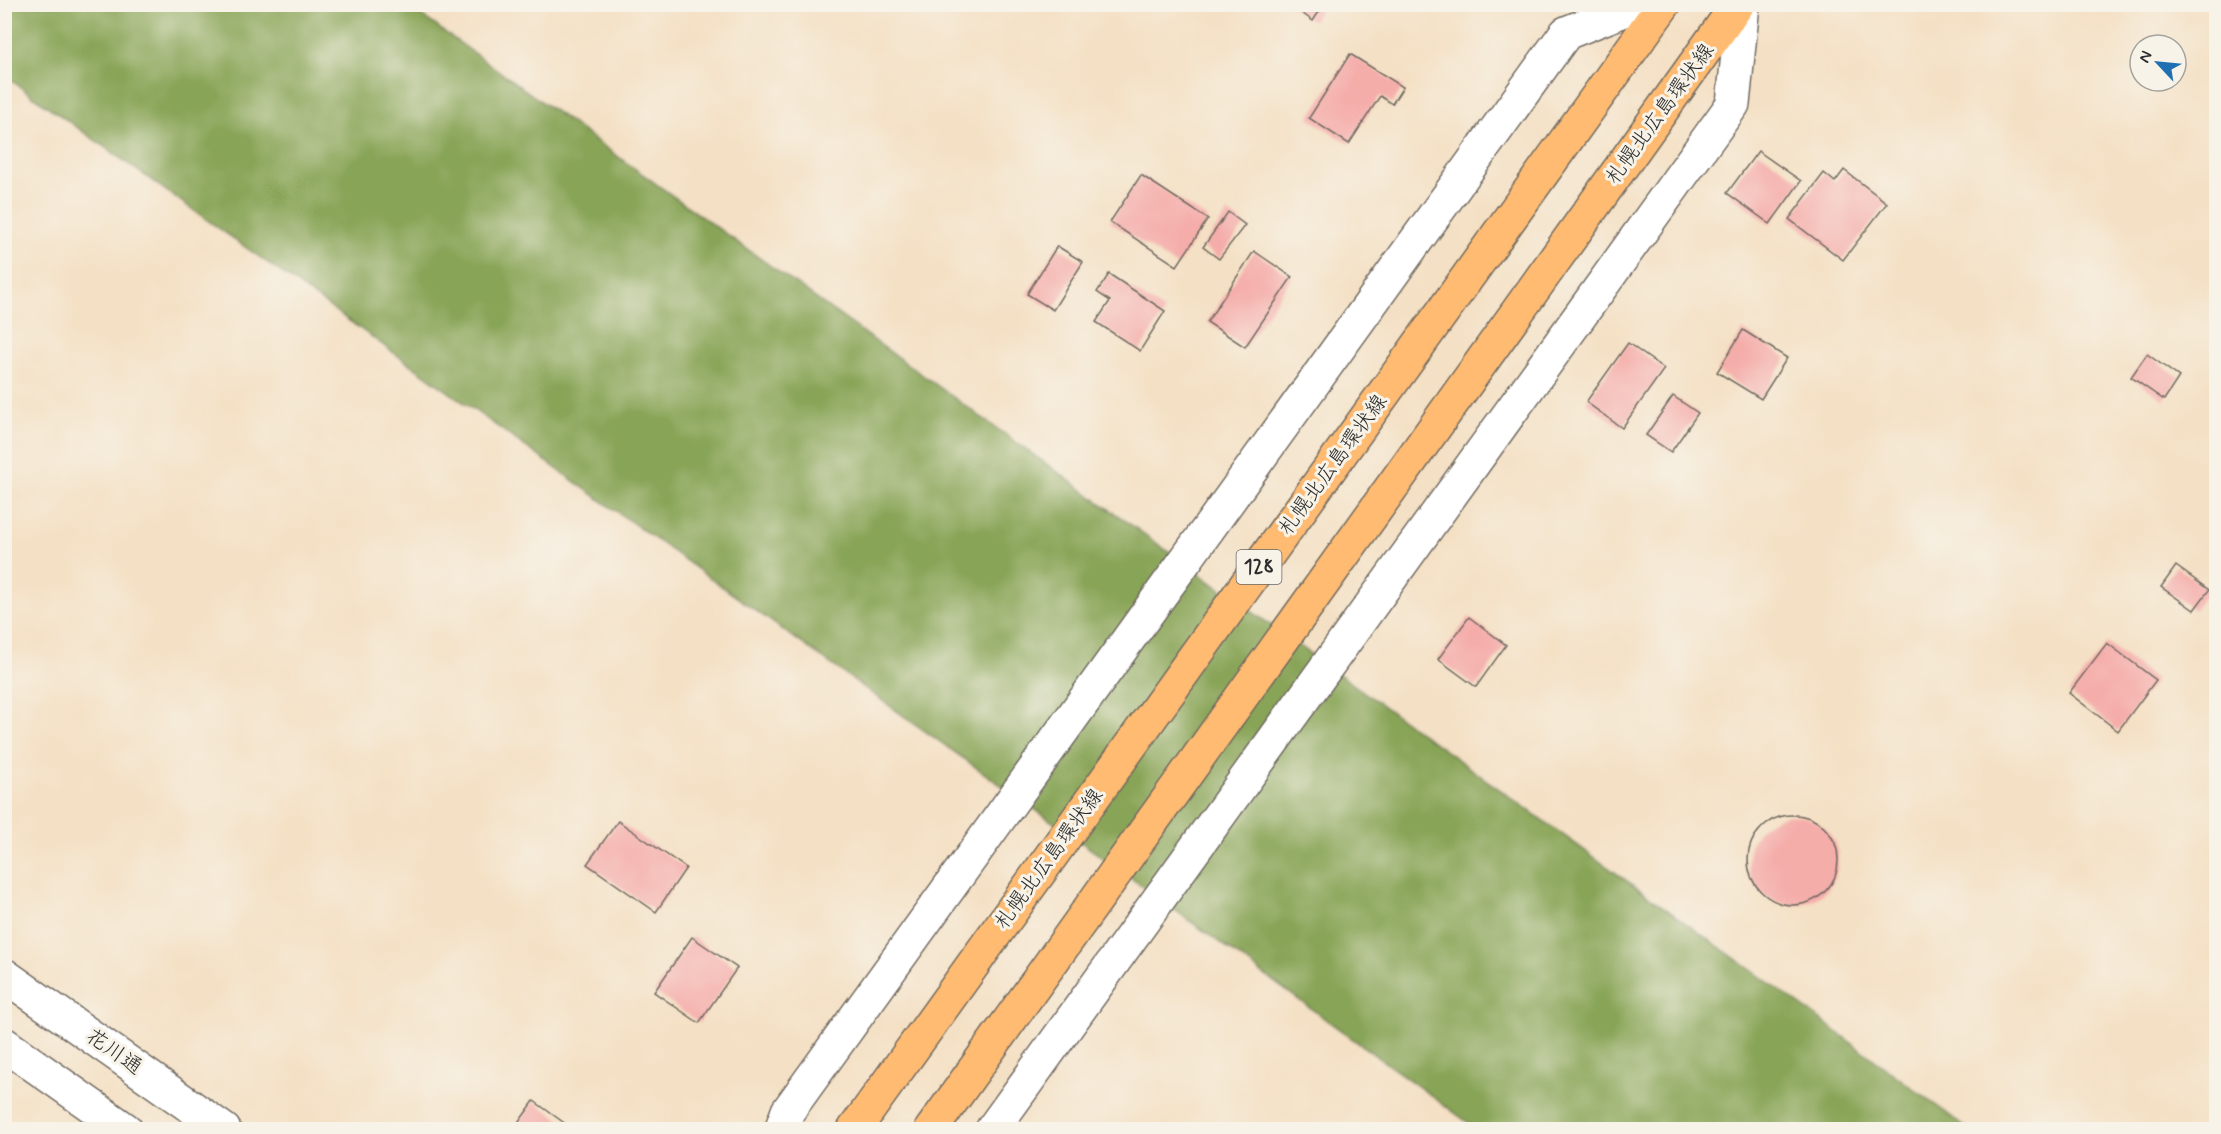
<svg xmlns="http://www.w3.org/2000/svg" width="2221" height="1134" font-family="Mynerve,'Klee One',sans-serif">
<rect width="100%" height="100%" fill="#f7f3e8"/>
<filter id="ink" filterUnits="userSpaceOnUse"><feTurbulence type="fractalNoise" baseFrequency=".0167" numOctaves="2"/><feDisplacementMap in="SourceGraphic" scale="12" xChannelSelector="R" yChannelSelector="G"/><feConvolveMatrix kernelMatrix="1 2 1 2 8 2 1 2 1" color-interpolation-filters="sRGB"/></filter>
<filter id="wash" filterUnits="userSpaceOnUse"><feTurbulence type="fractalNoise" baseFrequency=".008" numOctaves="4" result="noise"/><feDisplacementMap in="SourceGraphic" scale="24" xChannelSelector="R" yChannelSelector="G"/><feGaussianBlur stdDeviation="1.35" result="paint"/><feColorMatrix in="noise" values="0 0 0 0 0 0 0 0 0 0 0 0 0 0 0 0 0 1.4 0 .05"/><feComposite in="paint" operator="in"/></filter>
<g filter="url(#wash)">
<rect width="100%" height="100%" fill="#f4e0c4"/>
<path fill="#88a456" stroke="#5a6840" stroke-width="1.5" d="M5,5h402l1411,1013 150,111h-491l-378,-274 -1094,-779z"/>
<g id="blocks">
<path fill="#f5adaa" d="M1289,4h35l-11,17z
M1350,54l53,33 -11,17 -12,-8 -31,48 -40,-26z
M1758,151l43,30 -31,43 -43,-31z
M1844,170l43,33 -44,57 -54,-41 35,-46 11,9z
M1141,175l67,44 -31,47 -67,-44z
M1228,212l17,13 -26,34 -16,-12z
M1057,246l26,16 -30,48 -26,-16z
M1254,251l38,26 -47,70 -38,-25z
M1109,274l56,37 -25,40 -44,-29 14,-21 -13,-9z
M1743,330l44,28 -26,41 -44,-27z
M1628,343l36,26 -42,59 -36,-26z
M2147,354l32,23 -15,23 -33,-23z
M1673,396l25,17 -27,39 -25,-17z
M2176,566l33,24 -15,20 -33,-23z
M1469,617l37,28 -30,42 -38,-28z
M2107,643l49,37 -38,51 -49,-38z
M1748 860a45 45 0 1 1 90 0a45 45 0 1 1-90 0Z
M618,821l68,47 -30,44 -69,-48z
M692,937l45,31 -38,55 -45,-31z
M534,1101l40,29h-61z"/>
</g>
</g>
<g filter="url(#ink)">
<use href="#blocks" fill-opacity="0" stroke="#716a61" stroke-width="1.5"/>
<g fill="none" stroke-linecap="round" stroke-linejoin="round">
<defs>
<path id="minor" d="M4,975l220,155
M4,1044l122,86
M781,1130l7,-19 778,-1078 73,-29
M992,1130l741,-1026 10,-100"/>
<path id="major" d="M854,1130l810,-1126
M931,1130l807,-1126"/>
</defs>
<use href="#minor" stroke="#716a61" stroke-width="36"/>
<use href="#major" stroke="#716a61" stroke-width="36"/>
<use href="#minor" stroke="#fff" stroke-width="33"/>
<use href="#major" stroke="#ffbb71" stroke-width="33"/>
</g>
</g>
<g text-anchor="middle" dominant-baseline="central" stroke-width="6" stroke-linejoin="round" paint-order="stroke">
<rect fill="#f7f3e8" stroke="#686764" stroke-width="1.5" x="1236.5" y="550" width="45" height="34" rx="4.5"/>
<g font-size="20" font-weight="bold" fill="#2b2b2b">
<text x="1259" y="567">128</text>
</g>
<g font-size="21" fill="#2b2b2b" stroke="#f7f3e8">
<text transform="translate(1660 114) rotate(-54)">札幌北広島環状線</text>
<text transform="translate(1333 465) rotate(-54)">札幌北広島環状線</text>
<text transform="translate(1049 859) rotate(-54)">札幌北広島環状線</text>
<text transform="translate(114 1052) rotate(35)">花川通</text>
</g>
</g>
<rect width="2221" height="1134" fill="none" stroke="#f7f3e8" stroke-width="24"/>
<g transform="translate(2158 63) rotate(296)"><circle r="28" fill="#f7f3e8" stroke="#a5a39c" stroke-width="1.5"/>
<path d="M0-4.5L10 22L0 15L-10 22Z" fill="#1f6fb2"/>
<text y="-9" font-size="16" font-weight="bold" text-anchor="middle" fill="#2b2b2b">N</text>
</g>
</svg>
